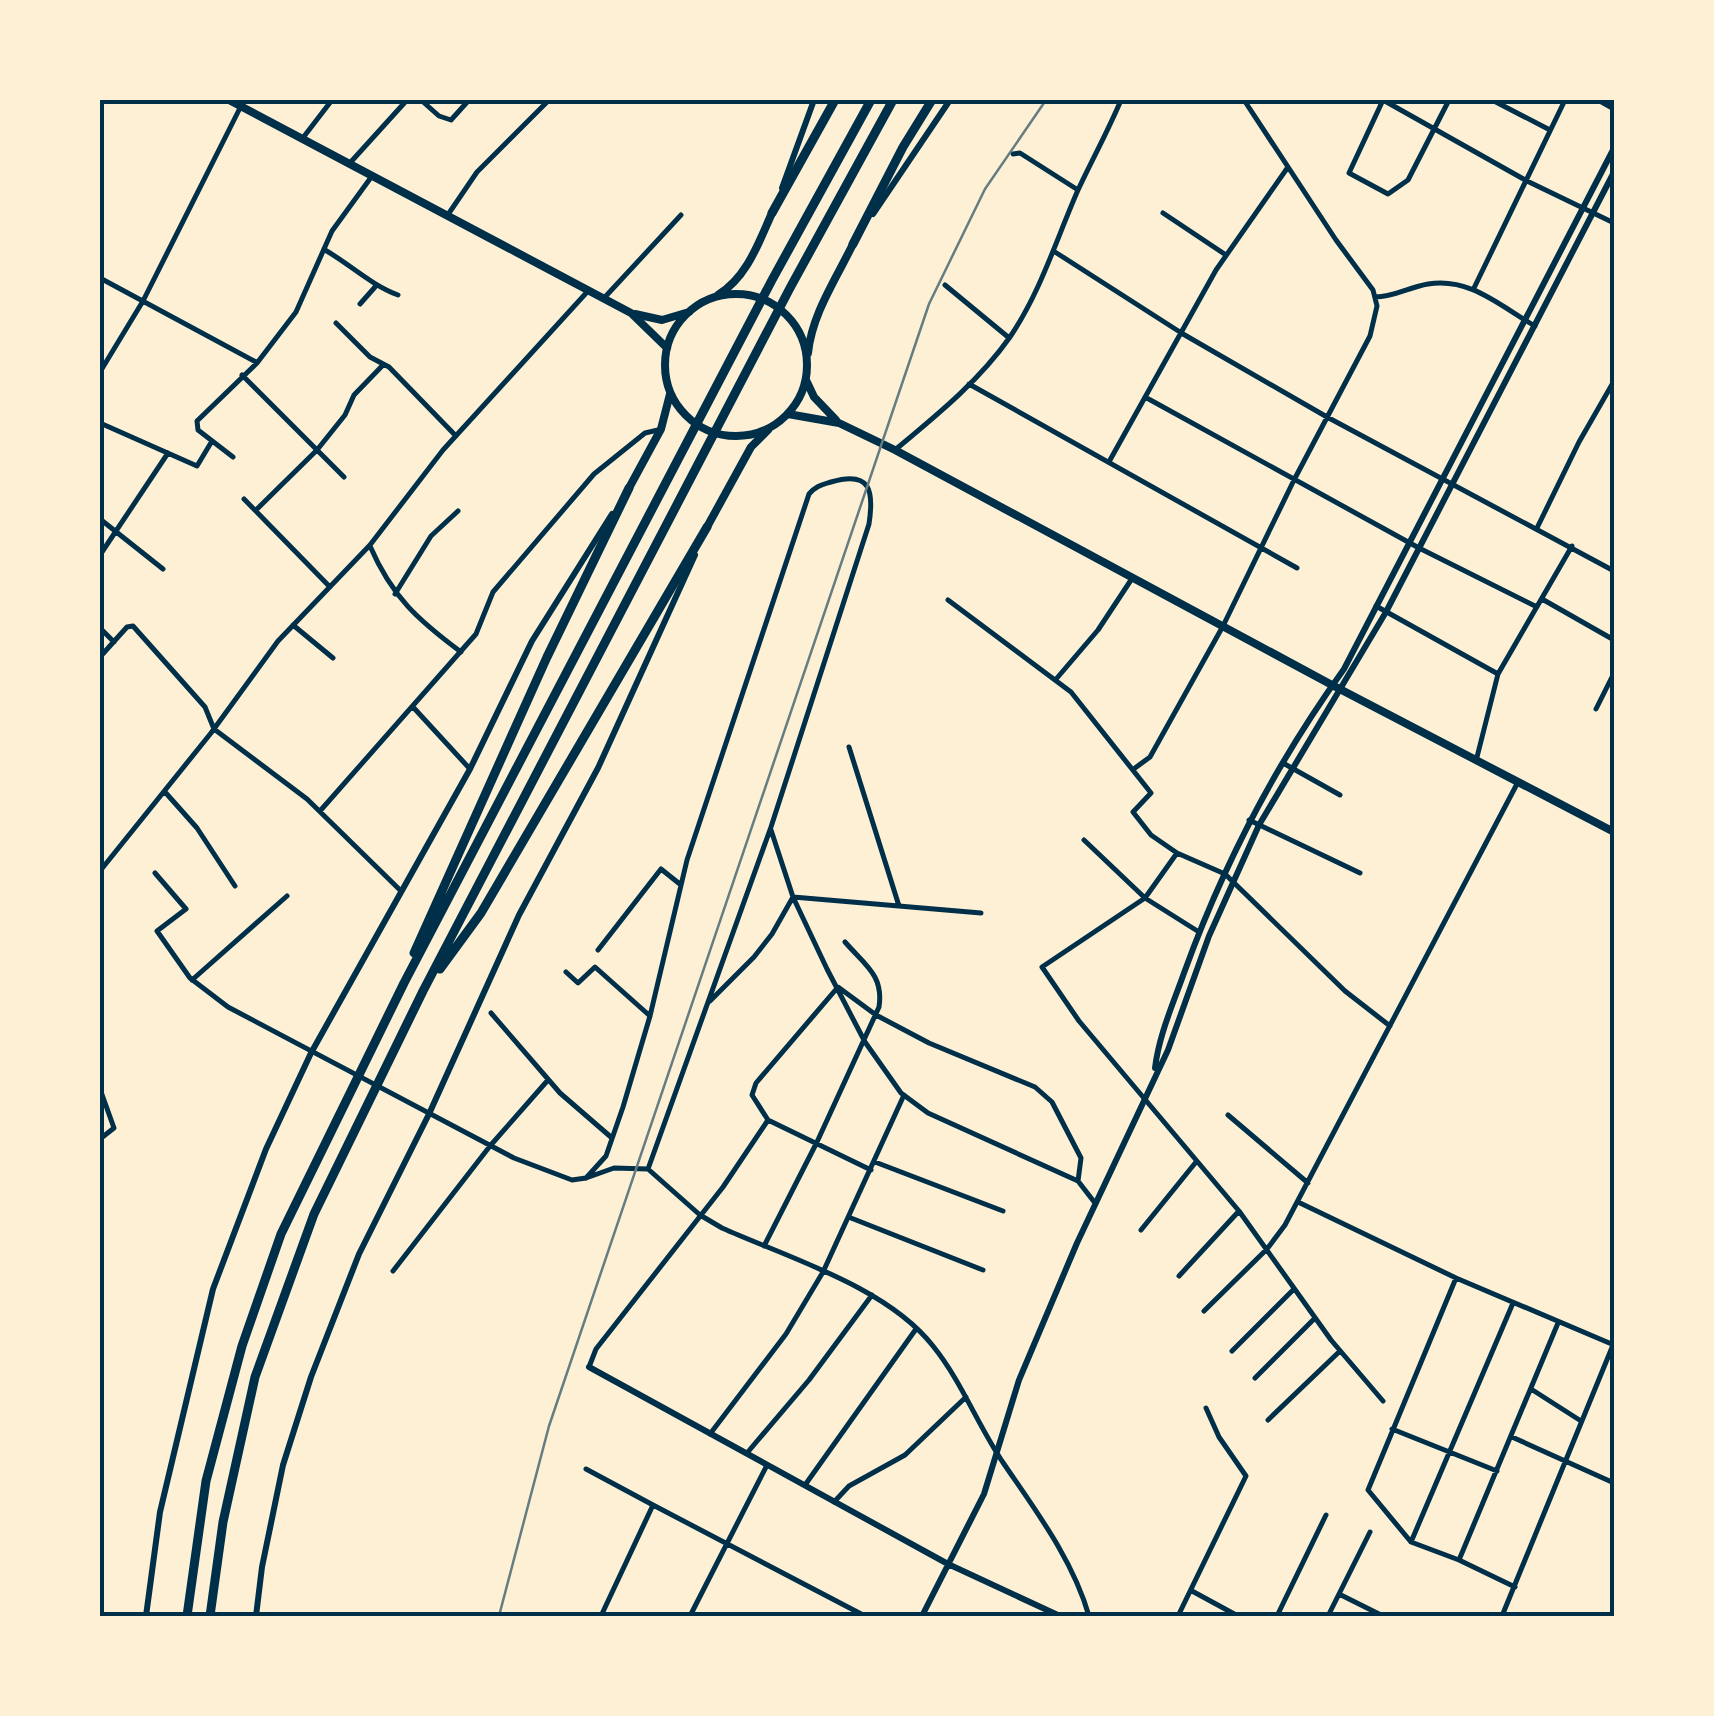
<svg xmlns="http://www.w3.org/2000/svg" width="1714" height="1716" font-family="'Asap Condensed',sans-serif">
<rect width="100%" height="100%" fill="#fdf0d5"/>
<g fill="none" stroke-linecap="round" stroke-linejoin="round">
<path stroke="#003049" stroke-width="5" d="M421,100l18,16 12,4 18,-20
M565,100h7
M1383,100l144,81 87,42
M1383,100l-34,73 39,21 20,-14 41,-80
M1492,100l58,30
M1598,100l16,9
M302,139l30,-39
M1013,154l7,-1 58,37
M349,164l58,-64
M1163,213l63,42
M447,216l30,-44 72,-72
M325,250c26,15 46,35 73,45
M1055,252l128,82 144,83 287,154
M100,278l156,84
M945,285l63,52
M1474,288l91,-188
M605,297l76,-82
M1375,297c20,0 34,-10 53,-13 42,-7 72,22 107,42
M360,304l15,-17
M336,323l34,34 19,10 67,69
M100,372l43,-71 98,-195
M242,375l102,102
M969,384l328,184
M1145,397l274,151 118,59
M100,423l97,43 15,-25
M895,450c42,-35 84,-69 115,-113 31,-46 46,-97 68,-147 14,-30 30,-59 43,-90
M233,457l-35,-27 -1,-9 60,-58 39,-51 36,-81 40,-55
M1110,460l106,-190 72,-103
M244,499l86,88
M256,510l61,-60 28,-35 9,-20 29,-30
M100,519l63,50
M1537,528l42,-86 35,-61
M370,546c22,51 48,74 91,106
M100,555l68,-102
M395,594l36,-58 27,-25
M1542,599l72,41
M948,600l123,92 80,101 -18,19 18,23 26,18 48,21 120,117 45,35
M1376,606l122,68
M293,625l40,33
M100,628l14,14
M100,657l27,-30 6,-1 72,81 9,22 93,70 94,92
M1057,678l41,-48 35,-53
M413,707l57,62
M1596,709l18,-36
M849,747l50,159
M1476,761l22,-87 74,-128
M1283,763l57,32
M1135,768l15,-11 73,-131 71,-146 76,-144 7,-30 -4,-16 -37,-50 -92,-140
M165,792l32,36 38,58
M320,811l156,-177 17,-42 101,-118 51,-41 13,-3
M1249,820l111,53
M771,830l22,67 34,72 38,73 36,51 27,20 150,68 17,22
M1084,840l61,58 54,34
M1177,853l-32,45 -103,69 37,54 160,190 92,129 52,61
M100,871l111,-138 67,-92 92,-96 73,-95 145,-159
M155,873l31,36 -29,22 33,47 38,29 286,151 58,22 14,-2 28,-10 34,1 52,46 22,13c67,30 165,59 211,118 29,36 45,80 71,118 32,47 69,96 85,152
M598,950l63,-81 20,16
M566,972l12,11 17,-16 55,49
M192,980l95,-84
M710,1001l44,-44 18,-23 21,-37 188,16
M491,1013l69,80 52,45
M100,1089l14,39 -14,11
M1228,1115l80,68
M875,1162l128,49
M871,1170l-103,-50 -16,-25 4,-12 82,-96 38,28 53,28 106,44 17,15 29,56 -3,23
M586,1178l20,-22 17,-49 27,-91 37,-156 122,-366c7,-8 12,-9 22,-12 40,-12 43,9 38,42l-98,303 -123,342
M1298,1202l158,76 158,67
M851,1218l132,52
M1141,1230l55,-68
M764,1246l53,-104 62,-135c5,-32 -15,-43 -34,-65
M393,1271l97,-125 58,-66
M1179,1276l60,-65
M1456,1278l-88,212 43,52 48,18 56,27
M1204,1311l63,-62 18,-24 233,-443
M1232,1351l62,-62
M589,1367l7,-18 127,-162 45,-67
M1255,1378l60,-60
M1531,1389l50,32
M1268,1420l72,-69
M1392,1429l105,42
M710,1434l76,-100 37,-62 81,-177
M1512,1437l102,46
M747,1453l62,-73 63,-85
M586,1469l67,36
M805,1485l111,-156
M834,1502l15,-16 56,-31 61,-58
M1411,1542l102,-239
M1459,1560l99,-237
M1192,1591l46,25
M1339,1594l44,22
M601,1616l52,-111 212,111
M690,1616l77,-151
M1178,1616l68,-140 -27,-39 -13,-29
M1277,1616l49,-101
M1328,1616l42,-84
M1502,1616l111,-271"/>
<path stroke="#003049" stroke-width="6" d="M782,188l32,-88
M873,214l77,-114
M1155,1068c4,-33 18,-64 29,-95 39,-108 93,-211 160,-304l270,-521
M589,1367l359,197 112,52
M146,1616l14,-104 53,-223 53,-140 45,-96 159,-284 62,-128 80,-127
M256,1616l6,-49 21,-102 28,-88 48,-123 70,-140 90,-199 79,-147 97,-213
M922,1616l62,-122 35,-114 58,-137 91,-193 41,-114 50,-111 127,-213 228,-440
M1611,1616l3,-6"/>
<path stroke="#003049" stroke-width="8" d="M229,100l402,213 36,35
M665 365a71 71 0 1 1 142 0a71 71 0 1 1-142 0Z
M718,295c29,-18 40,-51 54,-82
M635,314l27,6 27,-8
M808,353c4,-39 28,-74 45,-109
M806,380l8,17 22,23
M788,414l51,9 56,27 437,235 282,147
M629,488l32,-59 9,-35
M707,527l44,-80 17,-17"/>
<path stroke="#003049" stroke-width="9" d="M772,213l63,-113
M853,244l50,-97 29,-47
M414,953l133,-296 82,-169
M440,969l41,-56 226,-386
M187,1616l19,-135 36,-135 39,-112 123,-251 368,-703 99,-180
M210,1616l13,-94 32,-145 59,-163 109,-223 367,-703 103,-188"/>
<path stroke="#657d81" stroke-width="2.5" d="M499,1616l50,-190 380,-1122 56,-115 61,-89"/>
</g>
<rect width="1714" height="1716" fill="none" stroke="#fdf0d5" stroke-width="205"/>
<rect x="102" y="102" width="1510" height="1512" fill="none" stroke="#003049" stroke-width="4"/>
</svg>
